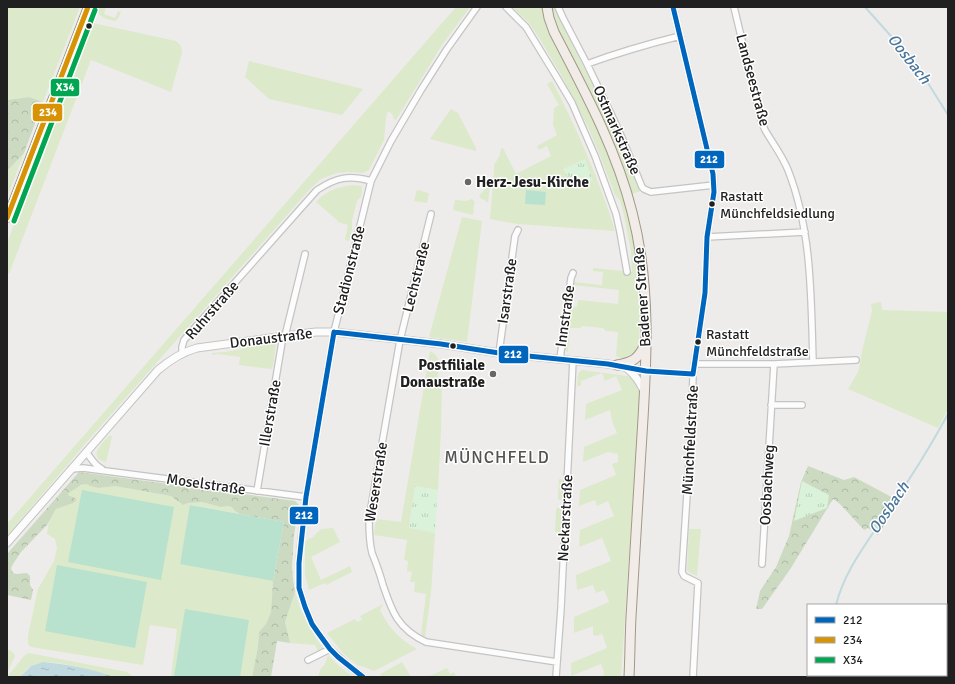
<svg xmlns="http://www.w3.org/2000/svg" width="955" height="684" font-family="Signika,sans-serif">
<defs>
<pattern id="forest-crowns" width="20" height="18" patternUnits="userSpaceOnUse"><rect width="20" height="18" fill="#cbdac1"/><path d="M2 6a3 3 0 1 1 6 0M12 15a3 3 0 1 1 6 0" fill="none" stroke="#aebba6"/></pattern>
<pattern id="park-tufts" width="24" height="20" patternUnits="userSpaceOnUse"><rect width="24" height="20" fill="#daf2d9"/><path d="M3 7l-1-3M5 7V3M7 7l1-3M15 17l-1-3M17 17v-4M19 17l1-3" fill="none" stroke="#bbcfba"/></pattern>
<pattern id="water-ripples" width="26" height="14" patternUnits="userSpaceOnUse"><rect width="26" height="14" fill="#c0dadf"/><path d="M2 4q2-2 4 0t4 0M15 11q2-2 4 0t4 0" fill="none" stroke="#a5bbbf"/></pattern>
</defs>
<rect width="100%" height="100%" fill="#eeecea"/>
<path fill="#dce9cb" d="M7,7h73l-37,95 -14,-5 -22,3z
M97,7h9l-2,7 11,4 3,-7 3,1 -3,7 -3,2c-9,-2 -17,-3 -18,-14z
M456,7h14l-28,38 -46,75 -2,-1 -2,-5 -4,-3 -2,7 -2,22 -15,30 -6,3 -16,-1 -10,1 -16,6 -11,10 -226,256 -21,25 -56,66v-12z
M512,7h30l2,10 5,14 29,55 19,40 16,39 11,32 6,24 5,30 5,60 -1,34 -1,5 -5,7 -9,2 -8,-3 2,-24 -12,-1 -3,-3 -20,-2 -3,2h-10l-2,24 -3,-2 5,-43h7l1,-7 40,4 1,-14 -46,-5v-3l29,3 1,-13 -10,-1v-3l39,4 -1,-21 -8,-40 -3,-11 -5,-5 -16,-42 -11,-26 -28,-54 -22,-37 -9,-13z
M551,7h4l7,17 52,103 22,56 5,8 -9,3 -12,-33 -64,-137z
M93,23l83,18c5,4 6,6 6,12l-11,39 -80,-32 -82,214 -2,-1v-30l83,-218z
M249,61l114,28 -21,26 -73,-16 -24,-22z
M552,81c25,48 47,98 63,150l-98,-7 -27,-5 4,-48v-6l5,-8 2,-8 2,-1 13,26 35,-18 -4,-10 -8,4 -2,-4 20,-11 -4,-10 1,-17 5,-3 -12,-21z
M451,109l7,4 18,35v3l-46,-12z
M24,153l-17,45v-27z
M489,178h2l-3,25c-3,-4 -7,-3 -9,-7l6,-7z
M355,185l5,1 2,1v4l-1,6 -4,4 -5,20v8l-3,12 -4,-1 3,-15 -10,-3 -1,-2 -21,-18c11,-12 23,-16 39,-17z
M417,190l12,3 -2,10 -13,-2z
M472,199l3,3c-2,3 -1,9 -2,13l-20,-5 2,-10 11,1z
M462,217l20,4 -15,121 -38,-5z
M881,302l1,8 66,2v97l-10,19 -90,-39 10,-17 2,-9 2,-12 10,-40 -1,-7z
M274,342l2,2 -3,22 -2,3 -32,-4 1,-8 -22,-3 -6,1v-2l13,-1 18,-3 6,-3z
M430,351c11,6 11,15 7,26l5,1 -1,52 -3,60 -23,-4 -6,41 26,6 -4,60 -6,44 -4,-2 5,-41 -12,-2 1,-10h-5l2,-10 -5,-1 1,-10 -4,-1 3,-20 -33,-5 2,-16 25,3z
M582,370l45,6c7,3 10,7 13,14l-19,287h-18l1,-5 -3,-8 -30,12v-13l36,-15 -5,-14 -5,2 -4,-1v-9l-19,7v-16l35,-15 -5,-12 -8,3 -3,-8 -16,5 -1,-15 35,-14 -9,-23 -23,9 1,-17 34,-14 -6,-15 -11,5 -2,-6 -16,6 1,-16 36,-15 -4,-11 6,-2v-8l-10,-2 -25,10 1,-15 33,-14 -5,-12 -2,-11 -25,10 1,-16 36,-14 -6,-14 -11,5 -3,-8 -21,8v5h-4c1,-6 -1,-13 5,-16z
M110,435l2,2 -6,25c-20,-4 -3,-20 4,-27z
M559,479l5,1 -1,18 -1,2h-2l-2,-1v-2z
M86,484l4,2 9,2 16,-2 56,10 12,9 5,-2 14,-1 19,5 6,-1 5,1 3,4 5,3 -49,-9 -11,58 93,18 -2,31 -5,12 -7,8 -1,15 -6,30h-81l6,-48 -27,-4 -7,40 -112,-18 -3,-3v-9l10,-46 16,-28 3,-13 -2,-9 -8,-5c1,-18 10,-26 22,-38l-2,-2c4,-4 14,-9 19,-10z
M559,507l2,1 1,2 -1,22h-6l1,-22 1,-2z
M333,528l7,14 -29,15 10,23 29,-14 2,6 -26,13 -1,-2 -16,7 -4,-15v-34l8,-4 8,-8z
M689,529h12l-4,47 -10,-5z
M295,592c6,21 15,40 29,57l-6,2 -3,-6 -25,-2 -5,-21z
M383,604l-3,6c8,17 20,30 37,39l-43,22 -10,-4 -7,-2 -13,-11 -17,-21 28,-14 2,3 5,-2 -2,-4z
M7,649c4,1 6,3 8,7l-5,11 -3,5z
M28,653l6,1 93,18 7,5c-6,0 -13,1 -19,0 -22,-3 -63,-23 -84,-11 -4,2 -8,8 -11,11h-13l17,-21z
M328,655l12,12 11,8v2h-33l2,-7 5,-6z
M402,662l9,15h-28l-3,-3z
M447,668l3,6 4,-2 2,5h-31l4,-2 1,1z"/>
<path fill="url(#forest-crowns)" d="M29,97l14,5 -19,51 -17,18v-71z
M808,466l36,14 10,-3 45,24 -21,34 -10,-7 -4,2 -24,-26 -7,-5 -42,69 -29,41h-6l4,-18 16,-24 13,-31 12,-54z
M79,472l216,29 4,4 -5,30 -2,32 1,12 2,13 -10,30 5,21 -13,-2 -6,36h-19l6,-30 1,-15 7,-8 5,-12 2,-31 11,-59 -44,-8 -5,-3 -3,-4 -5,-1 -6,1 -19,-5 -14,1 -5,2 -12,-9 -56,-10 -16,2 -9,-2 -4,-2 -5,1 -6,4 -5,3 -2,2 1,2 4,1 4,3 -4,3 -17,6 -9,16 -26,27 -8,12 -2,4 2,5 3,1 11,-1 3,3v9l3,5 -2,10 -24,-5v-41z
M821,675h99l3,2h-102z"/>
<path fill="url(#park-tufts)" d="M585,159l8,22 -21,3 -9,-15z
M802,481l27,14 -2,13 -33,13z
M415,486l23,4 -3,43 -26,-5z"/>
<path fill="#b8e2ce" d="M526,190l20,2 -1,13 -20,-1z
M82,490l92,17 -13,73 -93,-18z
M190,505l94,17 -11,59 -93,-17z
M57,565l90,17 -12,66 -90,-17z
M185,609l64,11 -9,57h-66z"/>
<path fill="url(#water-ripples)" d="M43,662c23,2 49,7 71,15h-94l11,-11z"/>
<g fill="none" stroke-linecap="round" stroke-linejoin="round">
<path stroke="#c0dadf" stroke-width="2" d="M865,7l51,57 32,51
M836,605c8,-32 27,-57 45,-84 24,-34 47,-70 67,-107
M818,677v-2"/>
<defs>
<path id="minor" d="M506,7l20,20 30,49 16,27 13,30 10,23 21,58 4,18 7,40
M558,7l5,11 24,46 25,52 10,22 20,49 2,2 7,3 63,-7
M673,7l40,167 1,11v7l-7,45 -2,56 -12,81 -1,42 -10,156 2,4 14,7 -5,94
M734,7l26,109c2,5 3,10 5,14 8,14 17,25 23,40 24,61 23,127 25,192
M587,64c30,-11 61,-20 93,-28
M431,214l-31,126 -31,179c0,12 0,22 3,34 4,10 8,21 11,32 9,27 15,44 43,57l131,20
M707,237l98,-5
M285,336l20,-82
M182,353v-6l2,-7 133,-150c20,-13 32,-15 54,-9
M499,353l16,-117 3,-6
M560,359l11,-81 2,-5
M694,364h80l82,-4
M646,371l47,3
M771,405h31
M86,452c5,6 9,14 16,17
M71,469l12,-1 23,3 200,26
M257,491l26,-155
M762,564l12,-200
M308,660l22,-11
M363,677l-14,-11 -19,-17 -11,-15 -7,-10 -7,-17 -6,-19v-25l2,-22 5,-44 28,-165 37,-151 20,-40 30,-51 26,-41 30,-42
M556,677l5,-69 12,-248"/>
<path id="tertiary" d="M627,368c8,7 13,14 17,23
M7,543l151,-173c12,-10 24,-18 39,-22l88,-12 31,-4h18l107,12 58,9 109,11 38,7"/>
<path id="secondary" d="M7,218l81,-211"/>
<path id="primary" d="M547,7l2,11 5,14c30,58 62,116 78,180 22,84 13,170 8,255 -3,50 -6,100 -9,150 -1,20 -1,40 -2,60
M617,365c17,-3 21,-6 29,-22"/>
</defs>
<use href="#minor" stroke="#c5c4c4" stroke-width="8"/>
<use href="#tertiary" stroke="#c5c4c4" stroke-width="9"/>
<use href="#secondary" stroke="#979783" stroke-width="10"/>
<use href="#primary" stroke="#a39888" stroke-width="11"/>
<use href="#minor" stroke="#fcfcfc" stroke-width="5.5"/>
<use href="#tertiary" stroke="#fcfcfc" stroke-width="7"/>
<use href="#secondary" stroke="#f3f3ed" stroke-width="8"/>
<use href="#primary" stroke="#f1ece7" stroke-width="9"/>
<defs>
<path id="bus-1" d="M673,7l40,167 1,18 -7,45 -2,56 -12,81
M334,332l-28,165 -7,66v25l6,19 7,17 7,10 11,15 8,8 25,20
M334,332l107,12 58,9 109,11 38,7 47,3"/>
<path id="bus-2" d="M7,218l81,-211"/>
<path id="bus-3" d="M14,221l81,-211"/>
</defs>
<use href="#bus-1" stroke="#fff" stroke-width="8"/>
<use href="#bus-2" stroke="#fff" stroke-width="8"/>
<use href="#bus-3" stroke="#fff" stroke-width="8"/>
<use href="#bus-1" stroke="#0065bd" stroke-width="5"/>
<use href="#bus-2" stroke="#d79205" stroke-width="5"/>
<use href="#bus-3" stroke="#00a651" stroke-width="5"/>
</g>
<g fill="#202020" stroke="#fff" stroke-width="1.5">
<circle cx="89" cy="26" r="3.5"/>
<circle cx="712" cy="204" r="3.5"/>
<circle cx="698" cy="342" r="3.5"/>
<circle cx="453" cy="346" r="3.5"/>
</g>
<g fill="#686767" stroke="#fff" stroke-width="1.5">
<circle cx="468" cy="182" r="4"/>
<circle cx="493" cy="374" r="4"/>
</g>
<g text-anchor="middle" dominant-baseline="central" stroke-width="3" stroke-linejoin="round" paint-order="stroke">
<g font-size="14" fill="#202020" stroke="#fff" text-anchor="start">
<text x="720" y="196">Rastatt<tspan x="720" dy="17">Münchfeldsiedlung</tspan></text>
<text x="706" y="334">Rastatt<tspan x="706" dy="17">Münchfeldstraße</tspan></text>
</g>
<g font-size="15" fill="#202020" stroke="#fff">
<text transform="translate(753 80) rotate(75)">Landseestraße</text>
<text transform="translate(617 130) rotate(66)">Ostmarkstraße</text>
<text transform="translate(349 270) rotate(-76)">Stadionstraße</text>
<text transform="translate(416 277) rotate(-76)">Lechstraße</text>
<text transform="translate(507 291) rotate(-82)">Isarstraße</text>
<text transform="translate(642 297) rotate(-94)">Badener Straße</text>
<text transform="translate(212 310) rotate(-49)">Ruhrstraße</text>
<text transform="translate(565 316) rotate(-82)">Innstraße</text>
<text transform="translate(271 338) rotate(-7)">Donaustraße</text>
<text transform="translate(270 413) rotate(-80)">Illerstraße</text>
<text transform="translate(690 440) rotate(-87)">Münchfeldstraße</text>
<text transform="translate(376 482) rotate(-81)">Weserstraße</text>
<text transform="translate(206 484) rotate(8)">Moselstraße</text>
<text transform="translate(767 485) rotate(-87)">Oosbachweg</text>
<text transform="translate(565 518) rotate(-87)">Neckarstraße</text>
</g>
<g font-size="15" font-weight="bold" fill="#202020" stroke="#fff" text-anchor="start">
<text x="476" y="182">Herz-Jesu-Kirche</text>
<text x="485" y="365" text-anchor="end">Postfiliale<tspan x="485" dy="17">Donaustraße</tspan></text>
</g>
<g font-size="16" font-style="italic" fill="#4c779b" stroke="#fff">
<text transform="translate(909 59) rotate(52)">Oosbach</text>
<text transform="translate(889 508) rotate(-56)">Oosbach</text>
</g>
<g font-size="17" letter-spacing="1" fill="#535353" stroke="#fff">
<text x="497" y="457">MÜNCHFELD</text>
</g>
</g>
<g stroke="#fff" stroke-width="1.5">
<rect x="50" y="78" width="30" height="19" rx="4" fill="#00a651"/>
<rect x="32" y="103" width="31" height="19" rx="4" fill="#d79205"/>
<rect x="694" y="150" width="31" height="19" rx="4" fill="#0065bd"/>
<rect x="498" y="345" width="31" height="19" rx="4" fill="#0065bd"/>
<rect x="289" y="506" width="30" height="19" rx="4" fill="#0065bd"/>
</g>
<g font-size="11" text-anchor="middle" font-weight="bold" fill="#fff">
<text x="65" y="91">X34</text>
<text x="48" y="116">234</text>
<text x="709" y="163">212</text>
<text x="513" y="358">212</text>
<text x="304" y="519">212</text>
</g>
<rect width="955" height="684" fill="none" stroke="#202020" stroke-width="16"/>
<rect x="807" y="604" width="140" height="72" fill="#ffffff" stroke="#a6a6a6"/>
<rect x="815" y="617" width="20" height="6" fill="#0065bd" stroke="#a6a6a6"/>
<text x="843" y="624" font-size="12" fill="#202020">212</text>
<rect x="815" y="637" width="20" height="6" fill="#d79205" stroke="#a6a6a6"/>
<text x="843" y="644" font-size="12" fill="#202020">234</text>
<rect x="815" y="657" width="20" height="6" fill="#00a651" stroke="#a6a6a6"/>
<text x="843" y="664" font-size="12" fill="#202020">X34</text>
</svg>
